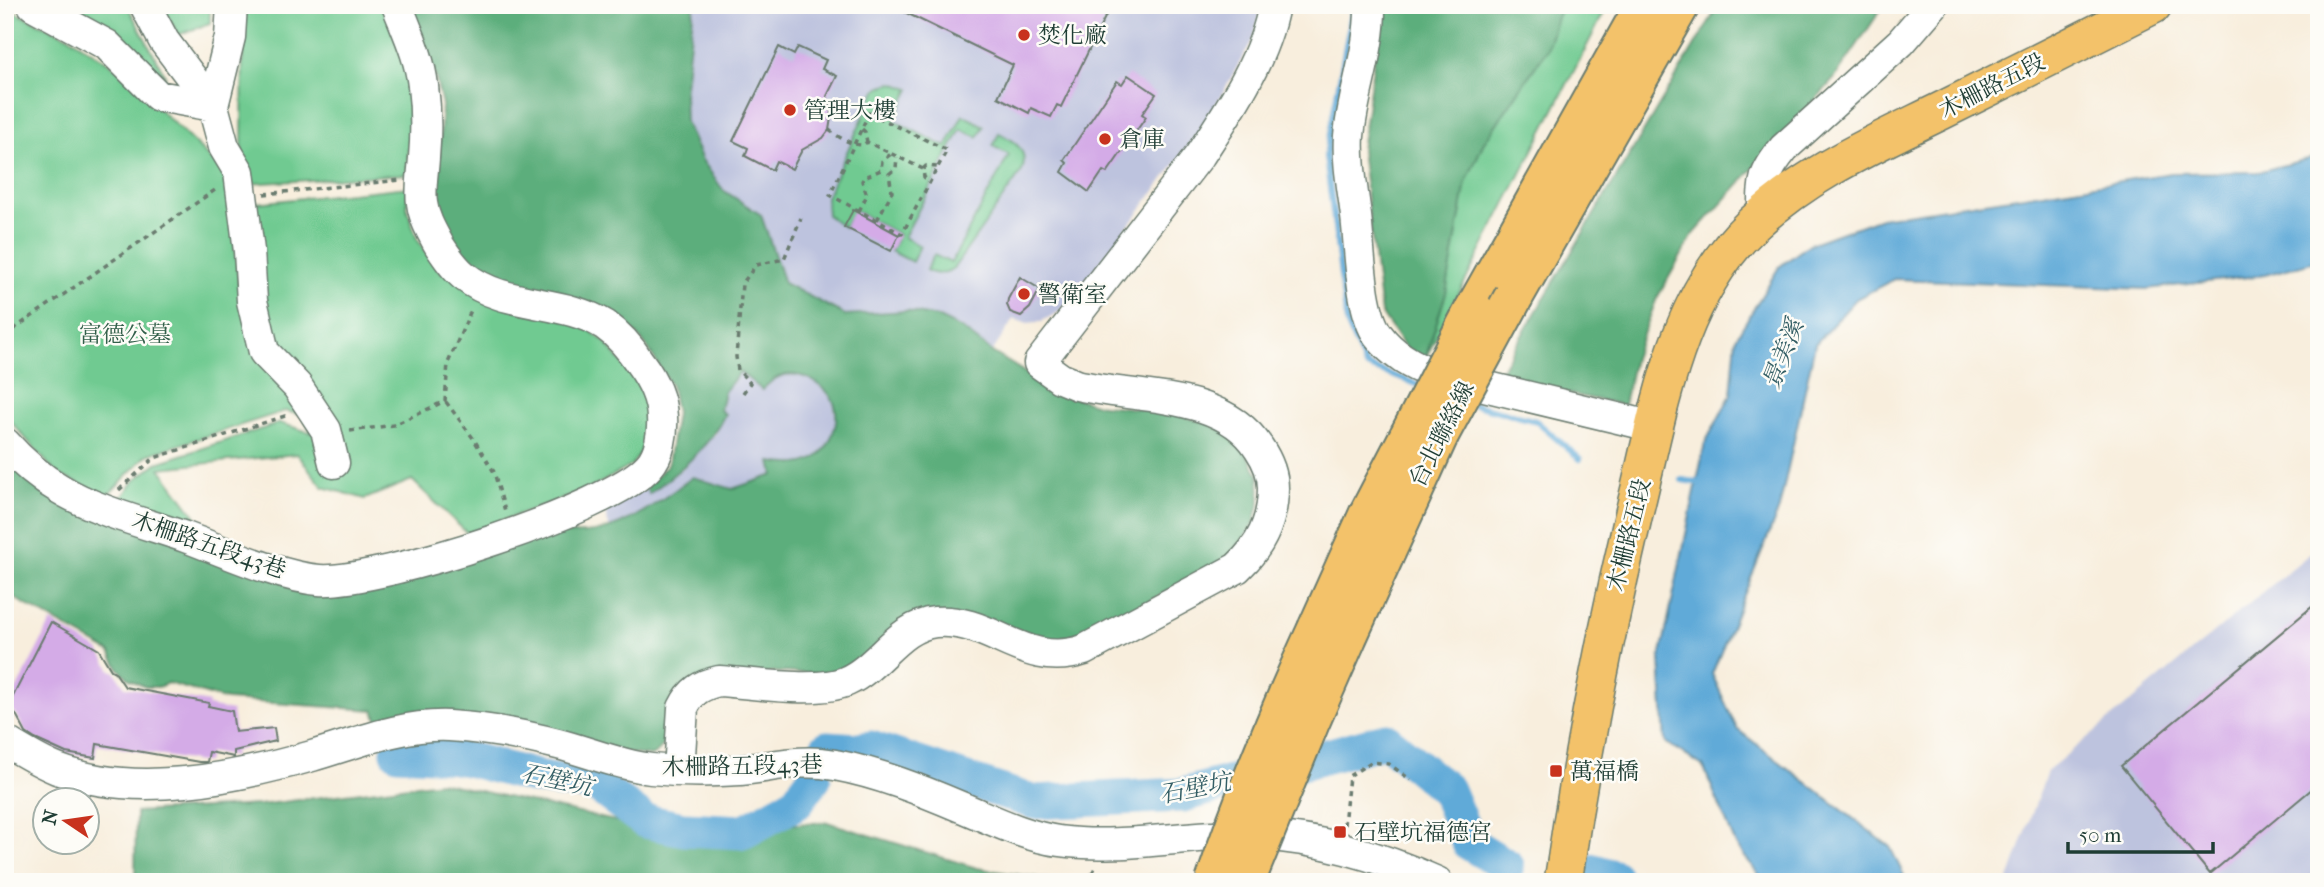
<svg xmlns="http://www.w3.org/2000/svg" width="2324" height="887" font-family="'IM FELL French Canon','Noto Serif TC',serif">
<rect width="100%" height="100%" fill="#fdfcf7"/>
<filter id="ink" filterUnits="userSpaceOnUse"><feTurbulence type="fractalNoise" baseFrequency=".0143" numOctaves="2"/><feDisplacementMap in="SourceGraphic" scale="14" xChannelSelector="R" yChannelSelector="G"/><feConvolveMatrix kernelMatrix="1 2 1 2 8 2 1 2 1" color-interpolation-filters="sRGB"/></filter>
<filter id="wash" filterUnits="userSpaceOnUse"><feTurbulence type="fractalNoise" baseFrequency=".00686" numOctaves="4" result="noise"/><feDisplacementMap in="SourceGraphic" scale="28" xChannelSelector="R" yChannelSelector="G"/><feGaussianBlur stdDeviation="1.57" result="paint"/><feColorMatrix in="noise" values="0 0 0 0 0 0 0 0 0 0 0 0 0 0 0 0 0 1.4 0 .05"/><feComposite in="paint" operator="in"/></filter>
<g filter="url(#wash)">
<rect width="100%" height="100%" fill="#f8eedd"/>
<path fill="#bdc3de" d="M694,5h568l-9,34 -51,90 -125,164 -20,20 -17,9 -15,1 -11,-4 -22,33 -30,-23 -55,-18 -62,4 -62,-32 -22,-68 -38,-25 -21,-30 -17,-38 -1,-27z
M740,372l36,5 18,-3 20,6 10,9 10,14 2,21 -6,20 -10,13 -14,6 -17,2 -17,-3 2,13 -42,14 -39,-12 -51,36 -32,16 -6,-20 42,-21 4,5 32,-24 35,-37 7,-40z
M2319,546v336h-311l39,-111z"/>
<path fill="#70ca91" stroke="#488462" stroke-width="2" d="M55,5h72l39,72 -60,-45z
M162,5h48v18l-32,12z
M243,5h141l28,76 -5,93 -160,10 -5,-23z
M1563,5h45l-183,354 21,-66 20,-111 17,-38 64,-95 10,-32z
M5,8l63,28 51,34 109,106 12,119 70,122 -25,-6 -138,44 -40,41 -50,-22 -52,-59z
M893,83l17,6 -16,32 52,26 17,-32 21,11 -6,11 -17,-8 -57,108 16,9 -8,16 -21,-11 8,-16 -45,-25 -10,17 -17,-12 -1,-18 49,-105 7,-6z
M999,133c17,9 30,18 23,38l-69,98c-11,5 -16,7 -27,1l8,-15 17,8 58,-108 -16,-9z
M408,187l-1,21 10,31 23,32 148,58 17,13 37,46 7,25 -2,29 -15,23 -45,25 -120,43 -55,-53 -47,19 -42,-12 -26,-33 -137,14 45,61 -85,-29 15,-20 22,-17 123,-40 32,10 -44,-87 -21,-142z"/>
<path fill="#5cae7b" stroke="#3e7658" stroke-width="2" d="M411,5h283l-10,90 1,27 17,38 21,30 38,25 23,68 61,32 62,-4 30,6 25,12 30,23 52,32 25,12 26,8 73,8 39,11 19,9 17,15 16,28 1,26 -6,23 -24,34 -143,77 -40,9 -70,-27 -115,42 -34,15 -56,-2 -101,38c-3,17 -2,38 -20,46l-273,-34 -4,-12 -147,-10 -59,-17 -10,4h-13l-16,-8 -10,-10 -9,-17 -105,-59v-128l302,125 244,-57c11,0 23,1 34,0 41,-3 75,-33 108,-56l39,12 42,-14 -3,-13c32,6 53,1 63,-32 3,-7 3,-20 0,-27 -8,-21 -40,-36 -59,-24 -5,3 -9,7 -13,11l-22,-18 -16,20 -4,18 5,4c-16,34 -46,57 -76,80l-3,-6 22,-24 8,-51 -5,-27 -23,-38 -14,-17 -159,-61 -25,-31 -14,-29 6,-105 -9,-38z
M1382,5h181l-6,12 -10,32 -64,95 -17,38 -20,111 -21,66 -19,-10 -25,-36 -20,-163z
M1719,5h165l-49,73 -142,157 -36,63 -23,60 -10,47 -128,-26z
M440,782l229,51 158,-11 150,46 87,14h-929l1,-70 123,-7z"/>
<path fill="#61aad8" stroke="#407486" stroke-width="2" d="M2319,156v104l-54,15 -118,14 -253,-10 -38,20 -41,45 -36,165 -67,165 25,55 153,118 17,35h-143l-28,-37 -33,-79 -38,-24 -5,-83 45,-216 26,-48 5,-57 43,-71 31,-23 71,-26 291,-45 86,-1z"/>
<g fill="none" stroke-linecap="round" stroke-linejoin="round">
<path stroke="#61aad8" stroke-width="6" d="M1350,5l2,8 -26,143 21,167 19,43 56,20
M1472,404l64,17 44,38
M1682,480l23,4"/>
<path stroke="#61aad8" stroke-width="35" d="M827,748l31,2 13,-2 162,54 150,-7 203,-55 61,50 22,53 38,23
M398,752l35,2 35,5 72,19 56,7 49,36 38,8 60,3 53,-29 18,-25
M1594,871l20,6 1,5"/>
</g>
<g id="blocks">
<path fill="#d4abe7" d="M890,5h221l-50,102 -4,-2 -6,12 -20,-9 -2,5 -31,-16 15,-32z
M779,47l15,8 4,-8 28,13 -4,9 15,7 -10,20 5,16 -3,18 -6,8 -21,12 -10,19 -16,-8 -4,9 -27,-14 3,-8 -15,-7z
M1128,75l28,19 -14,20 4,3 -39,56 -4,-2 -14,21 -27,-20 5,-9 -3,-3 53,-79 5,3z
M853,210l46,25 -8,16 -47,-24z
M1020,277l20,12 -10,19 -9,8 -11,-4 -3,-7 1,-6z
M2319,601v182l-109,91 -89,-108z
M51,622l48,28 12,20 4,2 10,15 84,16 -1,3 24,5 3,21 39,-4 2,13 -42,10v6l-25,-5 -2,10h-8l-102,-18 -2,14 -29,-5 -31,-14 -9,-6 -9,-17 -9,-10z"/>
</g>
</g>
<g filter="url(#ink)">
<use href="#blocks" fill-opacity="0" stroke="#6b7b6f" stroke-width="2"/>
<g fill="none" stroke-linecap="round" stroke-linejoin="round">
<defs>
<path id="minor" d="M33,5l74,40 51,51 55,10 -49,-65 -19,-36
M232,5l-2,32 -17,69 11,41 15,25 10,79 3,50 12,51 33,34 29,44 8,33
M1370,5c1,45 -17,87 -21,131 -2,27 4,54 7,80 4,31 4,94 22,119 15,20 33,30 56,39l221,53
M1763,215c0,-34 -1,-40 21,-67l117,-106 32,-37
M5,443c16,18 34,34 55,46 36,22 88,35 128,49 38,14 92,39 131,42 59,4 292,-71 330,-114 11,-12 14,-33 13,-49 -1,-21 -10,-38 -22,-54 -9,-14 -21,-28 -35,-38 -43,-27 -100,-16 -141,-49 -10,-8 -18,-20 -25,-31 -7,-13 -15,-26 -17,-42 -2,-14 1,-30 2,-45 2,-24 2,-49 -1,-72 -3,-28 -16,-55 -26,-81
M5,741c17,10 34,21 52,28 78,30 178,9 255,-13 45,-13 89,-32 137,-30 37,2 74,9 109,18 31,8 61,21 93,25 29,3 60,3 89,1 32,-3 62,-12 95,-5 43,8 86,25 126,42 32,13 63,29 98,34 58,8 119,-5 177,-6 68,-1 139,19 201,47
M679,771l4,-63c8,-17 18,-23 36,-27 33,2 99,13 128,0 32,-14 51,-55 88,-59 57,-5 88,48 149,28l153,-82c24,-22 36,-47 36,-80 0,-15 -6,-28 -14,-40 -36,-57 -123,-49 -182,-63l-17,-7 -21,-15 161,-208c30,-46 64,-95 74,-150"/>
<path id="major" d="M1563,882c18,-125 42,-247 71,-369 25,-101 40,-214 119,-289 54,-51 123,-81 188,-113 71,-35 141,-70 212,-106"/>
<path id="highway" d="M1514,296l166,-291
M1474,310l171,-305
M1317,629l52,-116 40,-77
M1346,640l93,-205"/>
</defs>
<use href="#minor" stroke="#6b7b6f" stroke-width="33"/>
<use href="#major" stroke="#6b7b6f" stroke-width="40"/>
<use href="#highway" stroke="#6b7b6f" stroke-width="42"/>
<path stroke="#6b7b6f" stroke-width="3.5" stroke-dasharray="5 5" stroke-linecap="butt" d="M869,113l78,37 -45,84 -72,-39z
M862,129l3,3 2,10
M829,130c10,7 21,15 34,15l4,-3 56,27 1,8 6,5
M923,169l3,-3 12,1
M264,194l136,-14
M859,211l8,-16 -5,-14 2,-4 17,-7 1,-9 9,-7
M877,220l15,-28 -3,-18 7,-6 1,-11
M5,335l213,-147
M743,393l7,-10 -12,-13 -2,-13 6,-73 14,-19 28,-6 17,-41
M446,402l27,36 21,34 11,39
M350,431l44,-6 51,-24 3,-38 24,-55
M119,490l35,-32 131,-42 4,2
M1344,825l5,-49 22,-14 18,2 22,16
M1087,882l8,-14"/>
<use href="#minor" stroke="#fff" stroke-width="30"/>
<use href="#major" stroke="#f3c26a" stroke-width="37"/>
<use href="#highway" stroke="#f3c26a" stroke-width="38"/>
<defs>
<path id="highway-bridge" d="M1439,435l75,-139
M1409,436l65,-126
M1215,882c29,-87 64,-170 102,-253
M1245,882l65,-160 36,-82"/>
</defs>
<use href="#highway-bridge" stroke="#6b7b6f" stroke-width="42" stroke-linecap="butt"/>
<use href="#highway-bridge" stroke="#f3c26a" stroke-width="38"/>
</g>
</g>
<g fill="#c8321e" stroke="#fdfcf7" stroke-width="2.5">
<circle cx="1024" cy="35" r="7"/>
<circle cx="790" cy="110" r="7"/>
<circle cx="1105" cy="139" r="7"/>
<circle cx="1024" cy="294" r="7"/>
<rect x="1549" y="764" width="14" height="14" rx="3.5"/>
<rect x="1333" y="825" width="14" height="14" rx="3.5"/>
</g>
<g text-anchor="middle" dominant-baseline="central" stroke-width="5" stroke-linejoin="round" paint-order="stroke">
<g font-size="23" fill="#1f3d34" stroke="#fdfcf7" text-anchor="start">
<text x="1038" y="35">焚化廠</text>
<text x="804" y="110">管理大樓</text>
<text x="1119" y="139">倉庫</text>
<text x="1038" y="294">警衛室</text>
<text x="1570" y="771">萬福橋</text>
<text x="1354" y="832">石壁坑福德宮</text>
</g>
<g font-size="23" fill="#1f3d34" stroke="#fdfcf7">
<text transform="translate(1992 86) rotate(-27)">木柵路五段</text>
<text transform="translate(1442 434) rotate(-63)">台北聯絡線</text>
<text transform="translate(1629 535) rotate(-76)">木柵路五段</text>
<text transform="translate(209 545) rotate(19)">木柵路五段43巷</text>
<text transform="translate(742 766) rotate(-1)">木柵路五段43巷</text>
</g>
<g font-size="23" fill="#33604b" stroke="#fdfcf7">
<text x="125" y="334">富德公墓</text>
</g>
<g font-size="24" font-style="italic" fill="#335e65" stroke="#fdfcf7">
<text transform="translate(1783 354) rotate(-69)">景美溪</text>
<text transform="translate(557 780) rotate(12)">石壁坑</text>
<text transform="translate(1195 788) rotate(-11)">石壁坑</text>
</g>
</g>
<rect width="2324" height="887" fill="none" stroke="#fdfcf7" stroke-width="28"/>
<g transform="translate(66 821) rotate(283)"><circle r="33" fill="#fdfcf7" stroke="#a4b0a9" stroke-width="2"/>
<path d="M0-5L12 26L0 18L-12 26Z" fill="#c8321e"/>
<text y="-10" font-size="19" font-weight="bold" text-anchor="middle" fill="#1f3d34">N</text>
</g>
<path d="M2068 842v10h145v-10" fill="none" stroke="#1f3d34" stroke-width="3.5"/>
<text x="2079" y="842" font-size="21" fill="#1f3d34" stroke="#fdfcf7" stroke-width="5" paint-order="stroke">50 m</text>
</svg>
